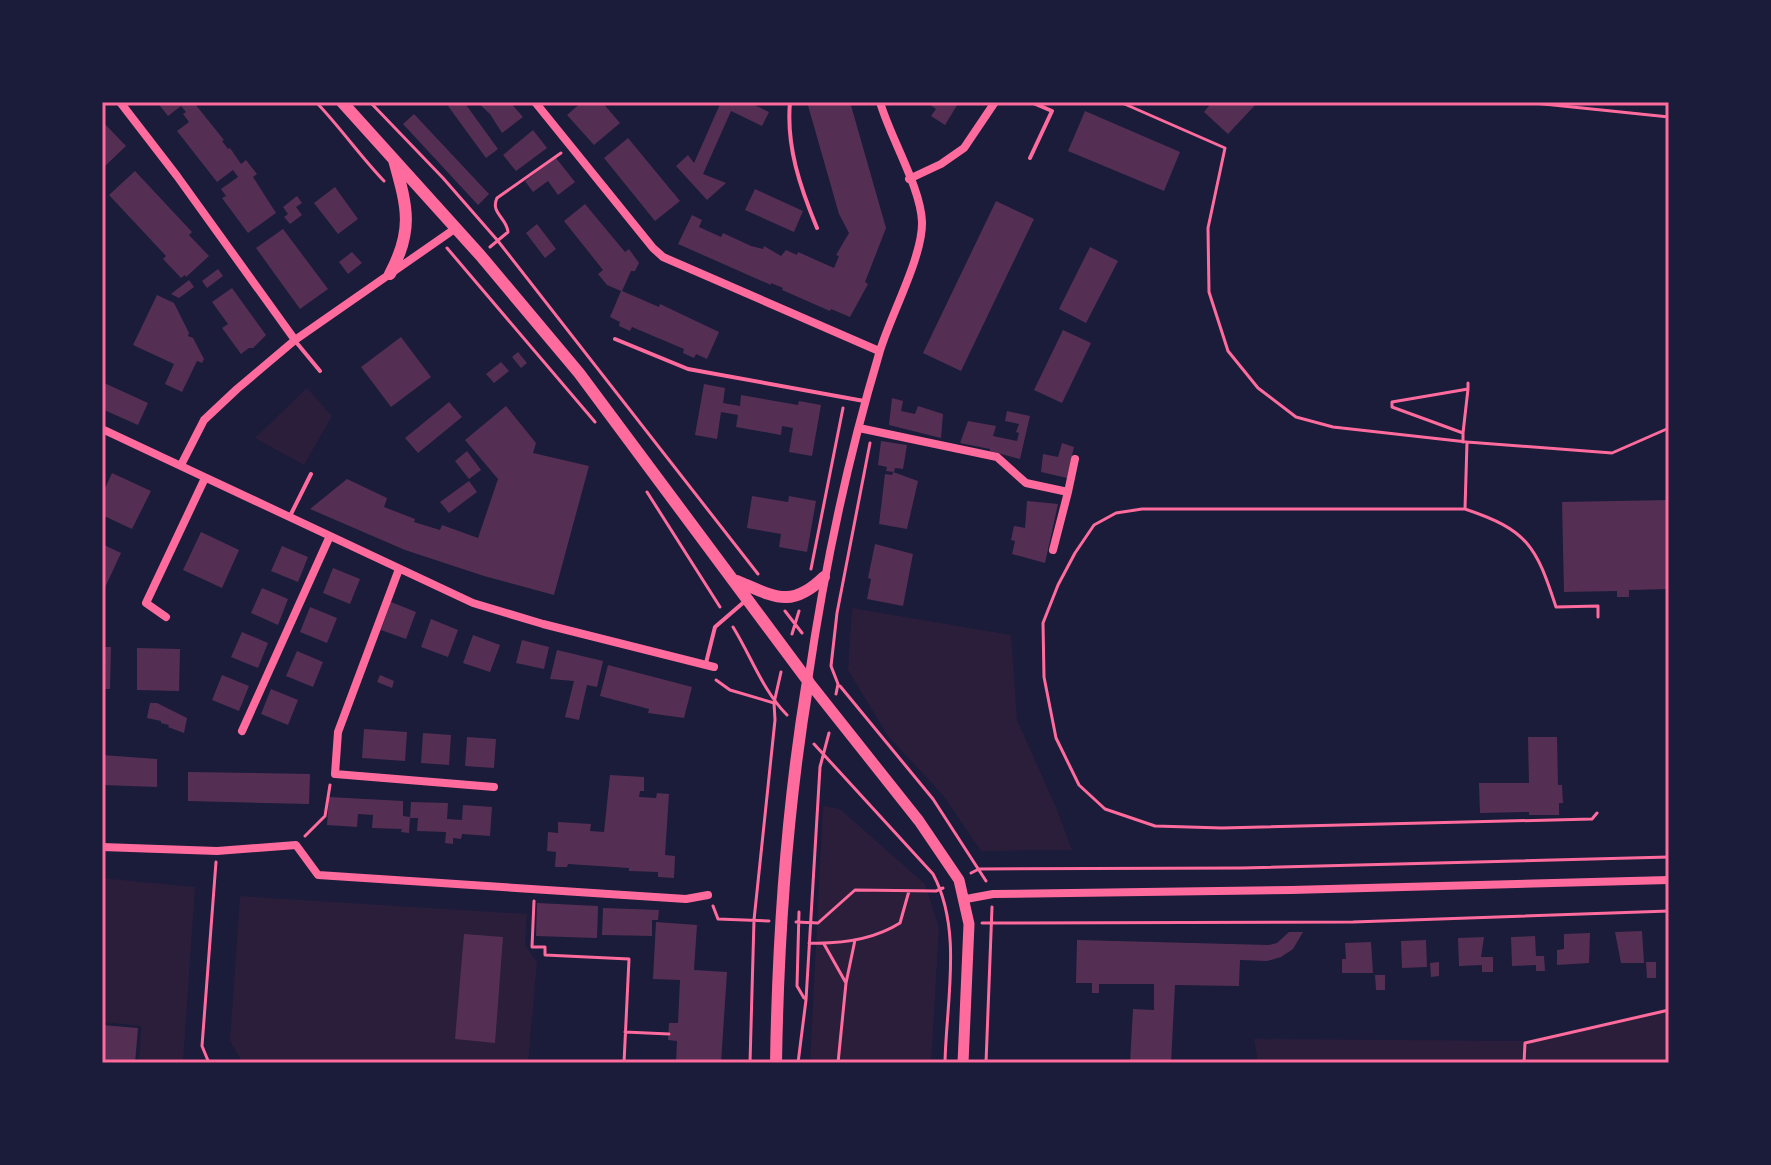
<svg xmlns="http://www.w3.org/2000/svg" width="1771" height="1165" font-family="Montserrat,sans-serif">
<rect width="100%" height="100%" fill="#1b1b3a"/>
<path fill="#2a1e3b" d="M307,388l25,28 -28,49 -49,-27z
M852,608l159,27 6,85 39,87 16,43 -91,1 -39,-57 -54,-58 -40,-66z
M823,806l17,3 85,75 14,44 -8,135h-121z
M102,878l93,9 -12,176h-44l2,-37 -39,-4z
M240,896l287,18 -2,31 12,17 -9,101h-285l-13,-22z
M1669,1008v55h-411l-4,-24 271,2z"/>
<path fill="#542f53" d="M157,102h40l-2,2 29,36 -2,1 6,8 2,-1 11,16 5,-4 11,14 -4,3 23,36 -28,20 -26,-35 4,-2 -5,-7 17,-12 -5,-7 -16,12 -40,-51 12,-9 -6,-8 3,-2 -5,-6 -13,10z
M453,102h11l34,47 -12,9 -38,-52z
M477,102h33l13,15 -21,16 -12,-19z
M582,102h20l18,21 -26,22 -27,-30z
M721,102h27l21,10 -7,14 -31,-15 -28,63 23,9 -19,17 -31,-34 12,-11 6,8z
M807,102h43l36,126 -21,54 3,2 -18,33 -19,-8 -1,2 -48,-21 1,-2 -12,-5v2l-93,-41 14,-29 10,5 -3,7 22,10 2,-4 28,13 12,3 1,-3 17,10 5,-6 11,5 1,-3 36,16 5,-12 -3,-1 13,-22 -10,-19z
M926,102h33l-14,23 -14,-9 5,-7z
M1212,102h46l-30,32 -24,-22z
M1085,111l95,41 -16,39 -96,-40z
M414,114l75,80 -11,11 -75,-81z
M102,121l24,25 -22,21 -2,-2z
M533,130l14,18 -31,23 -13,-16z
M628,138l52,63 -25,20 -51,-63z
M556,158l19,24 -17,13 -10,-14 -15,11 -8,-11z
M135,171l57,61 -3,3 20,21 -23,21 -1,-2 -4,3 -18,-19 3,-3 -57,-61z
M335,187l23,32 -20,15 -24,-31z
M755,189l48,22 -9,21 -49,-22z
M297,196l5,7 -6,4 6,8 -12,9 -6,-7 4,-3 -5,-7z
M996,201l38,18 -73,152 -38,-18z
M585,204l40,48 4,-3 10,14 -4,8h-4l-9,20 37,16 1,-3 59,28 -12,27 -11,-5 -2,4 -11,-5 1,-4 -52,-22 -2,4 -11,-5 1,-4 -10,-5 11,-26 -14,-6 -9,-11 5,-4 -39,-49z
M537,224l19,25 -11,9 -19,-25z
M283,229l45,60 -28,20 -44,-61z
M1090,247l28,14 -32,62 -27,-14z
M352,252l10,11 -14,11 -9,-12z
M218,269l5,7 -16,12 -5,-7z
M189,280l5,7 -15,11 -8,-4z
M232,288l34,47 -13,13h-4l-8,6 -19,-26 6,-4 -16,-22z
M157,295l17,8 15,30 -1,3 5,2 11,21 -2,4 -5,-2 -15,31 -17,-8 9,-20 -41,-19z
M1063,330l28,13 -29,60 -28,-13z
M401,337l30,40 -40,30 -30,-40z
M518,352l9,11 -6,5 -9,-11z
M501,362l8,9 -15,12 -8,-9z
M102,382l46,21 -10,22 -36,-16z
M704,384l21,4 -2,15 17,3 1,-11 57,10 1,-4 22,4 -9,51 -23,-4 4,-24 -11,-2 -1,9 -45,-8 2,-12 -17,-3 -4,27 -22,-4z
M892,398l11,3 -2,10 14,3 3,-8 25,8 -2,24 -52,-13z
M449,402l13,15 -44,36 -13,-15z
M506,406l30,37 -3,10 56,13 -35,129 -70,-19 -79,-26 -95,-41 37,-30 40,19 -3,9 31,12 -1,3 26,8 2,-5 36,13 20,-59 -33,-39z
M1007,411l23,5 -10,43 -30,-8v-2l-30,-6 8,-22 28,5 -3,10 24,5 2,-8 -3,-1 3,-8 -14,-3z
M881,441l26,4 -4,24 -8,-1 -1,4 -8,-1 1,-4 -9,-2z
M1062,443l12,4 -7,31 -26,-6 2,-18 15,3z
M467,451l14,19 -12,9 -14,-18z
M893,472l25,9 -11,48 -28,-5 6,-50 7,1z
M112,473l39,18 -19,38 -30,-14v-20z
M469,481l8,11 -28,21 -9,-11z
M752,496l36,6 1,-6 27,5 -9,51 -28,-5 2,-13 -34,-6z
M1669,500v89l-40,1v7h-12v-6l-53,1 -2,-90z
M1027,501l31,3 -13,59 -33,-9 3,-13 -4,-1 3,-14 11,2z
M201,532l38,18 -17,38 -39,-18z
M102,544l19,9 -19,41z
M875,544l38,10 -10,52 -36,-7 4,-20 -3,-1z
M282,546l26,11 -10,25 -27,-11z
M333,568l27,11 -10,25 -27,-11z
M262,588l26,11 -10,26 -27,-12z
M391,602l25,10 -10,27 -25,-9z
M310,607l27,11 -10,25 -27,-11z
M431,619l27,11 -10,27 -27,-10z
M242,632l26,11 -10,25 -27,-11z
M473,635l27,10 -10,27 -27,-9z
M522,640l27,7 -5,22 -28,-6z
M102,647h9l-1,42h-8z
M137,648l43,1 -1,42 -42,-1z
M557,650l46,11 -6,26 -10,-2 -8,35 -14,-3 9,-36 -24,-2z
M297,651l26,11 -10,25 -27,-11z
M608,665l84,22 -8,31 -36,-5 1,-4 -49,-13z
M222,675l27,11 -10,25 -27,-11z
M380,675l14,6 -2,7 -15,-6z
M271,689l27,11 -10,25 -27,-11z
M150,703h7l30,15 -3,15 -16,-6 1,-2 -8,-2v-2l-14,-3z
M364,729l43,3 -2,29 -43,-3z
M423,733l28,2 -2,30 -28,-2z
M467,737l29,2 -2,29 -29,-2z
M1528,737h29l1,48h4l1,18h-4v12h-30v-3l-49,1 -1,-30h50z
M102,755l55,4v28l-55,-2z
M188,772l122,2 -1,30 -121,-3z
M610,775l34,2v14h-4l-1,6 17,1 1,-5 12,1 -4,61 10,1 -1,22 -16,-1v-5l-29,-1v-3l-61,-4 -1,3h-12l1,-15 -9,-1 1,-19 10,1v-11l33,2 -1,7 14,1z
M329,797l74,4v15l7,1 -1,16 -8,-1 1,-3 -30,-1 1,-13 -15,-1 -1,13 -30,-2z
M411,802l37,1 -1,16 15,1 1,-15 29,2 -2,29 -28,-2 -1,5 -8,-1v6l-8,-1 1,-11 -29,-1 1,-13h-8z
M537,903l61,3 -1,32 -61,-2z
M603,908l56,2 -1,10h-6v16l-50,-1z
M656,922l41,3 -3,45 33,2 -6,91h-45l1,-22 -9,-1 1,-17h9l2,-43 -27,-1z
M1642,931l2,32h-23l-6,-31z
M1289,932h14l-10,17 -12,8 -14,4 -27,-1 -1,26 -64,-1 -4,78h-41l3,-54 21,1v-26h-55v9h-7v-10h-16l1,-43 192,5 8,-2z
M1590,933l-1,30 -32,2v-15l7,-1v-15z
M464,934l39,3 -8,106 -40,-4z
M1535,936l1,20h8l1,15h-9v-6l-24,1 -1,-29z
M1484,937l-3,20h12v15h-11v-7l-23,1 -1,-28z
M1426,940l1,27 -25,1 -1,-27z
M1371,942l2,31h-31v-14h4l-1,-16z
M1439,962v14l-8,1 -1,-14z
M1646,962h10v16h-9z
M1375,975h10v15h-9z
M102,1025l36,3 -3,35h-33z"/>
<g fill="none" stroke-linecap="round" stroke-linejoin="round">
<path stroke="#ff6b9d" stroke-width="3" d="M316,102c24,25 44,54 68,79
M370,102l73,76 55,63 260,333
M1120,102l105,46 -17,80 1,64 19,59 30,37 38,29 37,10 134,15 -2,67c63,21 71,37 91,98l42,-1v11
M1523,102l146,15
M490,247l18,-15c-1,-14 -18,-19 -11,-34l64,-45
M447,248l148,174
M1463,433l5,-44
M1463,442v-9l-71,-26v-5l76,-13v-6
M1467,442l145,11 57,-25
M647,492l73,115
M1465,509h-323l-26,4 -22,12 -19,28 -17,32 -15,38 1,54 12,61 23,47 26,24 50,17 67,2 370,-9 5,-6
M811,569l32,-161
M785,611l17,22
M733,627c18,29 30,64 54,88
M792,634l7,-23
M716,680l14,10 44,13
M840,686l93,113 53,82
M836,694l2,-10 -7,-18 6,-53 33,-170
M814,744l119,130c30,56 13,129 12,189
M305,836l20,-20 5,-31
M971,873l8,-4 263,-1 427,-11
M534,901l-2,46h13v8l84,4 -5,104
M713,906l5,13 51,2
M799,912l-2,74 7,12
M796,922l22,1 37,-33 81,1 7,-3
M982,923l371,-1 316,-11
M809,943c32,1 64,-3 91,-20l9,-32
M824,944l22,39 -8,80
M846,983l9,-43
M625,1032l44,2
M209,1063l-7,-17 14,-184
M750,1063l4,-143 21,-200 -1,-17 7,-31
M798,1063l8,-63 14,-233 9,-34
M986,1063l6,-156
M1524,1063l1,-20 144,-33"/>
<path stroke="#ff6b9d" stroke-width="4" d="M790,102c-4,44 10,85 27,126
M1030,158l22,-47 -21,-9
M615,339l73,30 176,32
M296,342l24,29
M290,516l21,-42
M706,663l9,-36 29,-25"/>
<path stroke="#ff6b9d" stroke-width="8" d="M120,102l57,74 118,164
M535,102l118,146 10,9 216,94
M909,179l32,-15 23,-16 31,-46
M859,428l138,29 29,26 42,9 -15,58
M102,429l371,174 70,21 171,43
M181,465l23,-45 33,-31 58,-49 161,-112
M1068,492l7,-33
M399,569l-61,163 -3,42 159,13
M166,617l-20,-14 59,-125
M808,681c16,-111 39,-220 71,-327 10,-36 44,-97 43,-132 -1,-34 -32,-85 -42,-120
M242,731l87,-193
M102,847l115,4 79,-6 22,30 368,24 22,-4
M966,899l27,-5 298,-4 378,-10"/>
<path stroke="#ff6b9d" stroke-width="11" d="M808,681l111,140 40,59 10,44 -6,139"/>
<path stroke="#ff6b9d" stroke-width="12" d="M342,102l138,153 99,118 229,308c-21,126 -30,254 -32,382
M390,274c24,-45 17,-67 4,-114
M737,581c38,16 54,28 87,-4"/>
</g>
<rect width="1771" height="1165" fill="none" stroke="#1b1b3a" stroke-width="208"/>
<rect x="104" y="104" width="1563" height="957" fill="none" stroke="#ff6b9d" stroke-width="3"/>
</svg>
